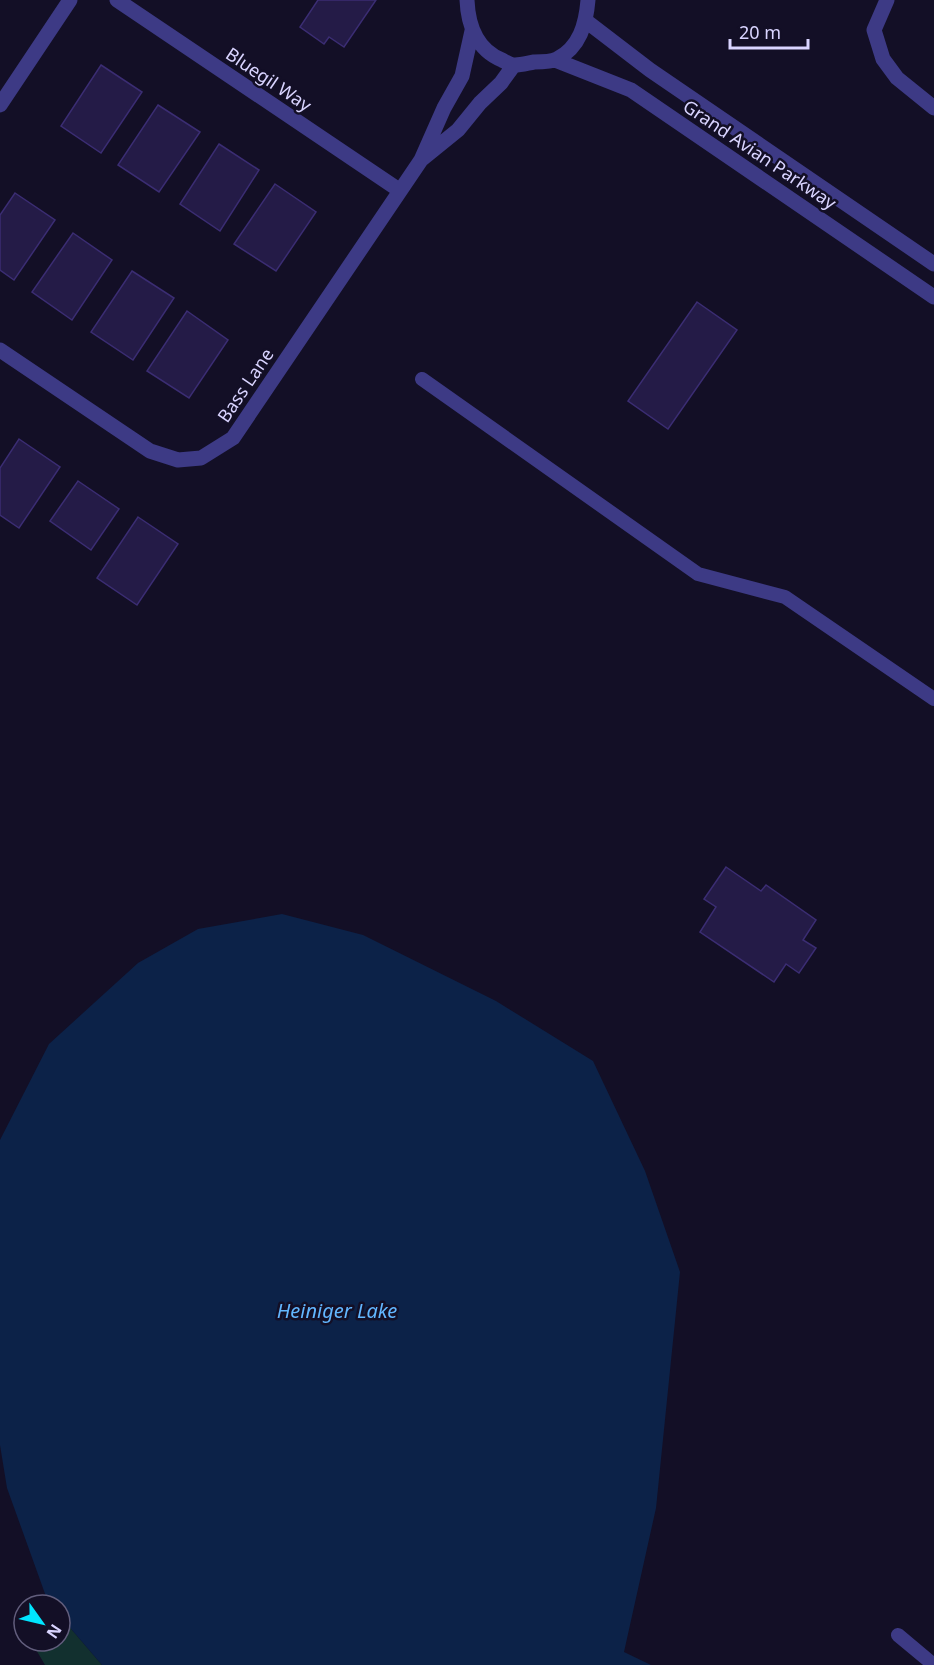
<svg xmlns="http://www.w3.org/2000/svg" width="934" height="1665" font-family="'Noto Sans',sans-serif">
<rect width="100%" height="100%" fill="#130f26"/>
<path fill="#12302f" d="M60,1616l42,49h-57l-14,-24h29z"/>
<path fill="#0c2248" d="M282,914l81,21 133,66 97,60 52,110 35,101 -24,236 -32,144 27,13h-549l-42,-49v-11h-10l-2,-3 -41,-114 -7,-43v-305l49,-96 89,-81 60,-34z"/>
<path fill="#241b47" stroke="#3b2d73" stroke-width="1.5" d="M318,0h58l-32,47 -15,-10 -5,7 -24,-17z
M101,65l41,27 -41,61 -40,-27z
M158,105l42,27 -41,60 -41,-27z
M219,144l40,26 -39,61 -40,-27z
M275,184l41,28 -40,59 -42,-27z
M15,193l40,27 -41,60 -14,-10v-55z
M73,233l39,27 -40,60 -40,-28z
M132,271l42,27 -41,62 -42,-28z
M697,302l40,28 -69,99 -40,-28z
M187,311l41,29 -39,58 -42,-27z
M19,439l41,28 -41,61 -19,-13v-47z
M78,481l41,28 -28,41 -41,-29z
M138,517l40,27 -41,61 -40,-27z
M726,867l35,24 5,-6 50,35 -13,20 13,8 -17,25 -13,-9 -12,18 -74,-50 16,-25 -12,-8z"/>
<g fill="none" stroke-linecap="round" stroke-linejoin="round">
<path stroke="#3d3a85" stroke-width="14" d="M422,379l276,195 87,23 149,102
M898,1635l36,30"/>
<path stroke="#3d3a85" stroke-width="15" d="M117,0l282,190
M467,0c1,25 10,50 35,60 4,2 9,5 13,5 6,0 13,-2 19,-3 7,0 17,0 23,-3 23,-12 29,-35 31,-59
M887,0l-13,30 9,29 14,19 37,30
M586,21l64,49 284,194
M472,31l-10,45 -18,32 -23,52 37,-30 22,-27 21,-20 13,-18
M555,60l76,30 303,207
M0,105l70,-105
M0,350l150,101 28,9 23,-2 32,-20 188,-278"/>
</g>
<g text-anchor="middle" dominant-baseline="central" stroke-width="5" stroke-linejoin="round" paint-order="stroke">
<g font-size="18" fill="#d9d4ff" stroke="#130f26">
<text transform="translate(269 79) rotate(34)">Bluegil Way</text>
<text transform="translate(760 154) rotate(34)">Grand Avian Parkway</text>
<text transform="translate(245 385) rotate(-56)">Bass Lane</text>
</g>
<g font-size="20" font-style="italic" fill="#62b6ff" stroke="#130f26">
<text x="337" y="1310">Heiniger Lake</text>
</g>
</g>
<g transform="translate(42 1623) rotate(124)"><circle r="28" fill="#130f26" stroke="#625e7d" stroke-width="1.5"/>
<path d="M0-4.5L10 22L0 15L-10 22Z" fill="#00e5ff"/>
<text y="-9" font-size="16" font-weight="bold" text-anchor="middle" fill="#d9d4ff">N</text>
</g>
<path d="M730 39v9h78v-9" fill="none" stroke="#d9d4ff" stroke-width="3"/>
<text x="739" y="39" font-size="18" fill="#d9d4ff" stroke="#130f26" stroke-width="4.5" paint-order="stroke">20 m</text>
</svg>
